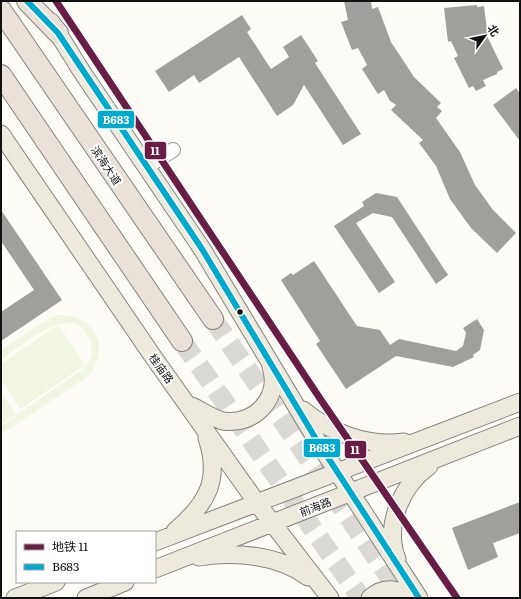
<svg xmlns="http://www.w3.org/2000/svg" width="521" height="599" font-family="Literata,'Noto Sans SC',serif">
<rect width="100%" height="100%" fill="#fdfcf7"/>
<path fill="#f0f6e1" d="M58,315c36,-2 54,33 30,61l-87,58v-8l82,-57c8,-8 11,-17 7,-28 -15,-44 -68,5 -89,19v-10l49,-32z
M58,325l27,40 -65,44 -19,-30v-15z
M1,392l15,22 -15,10z"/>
<path fill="#a19f9c" d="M344,1h27l1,8 6,-2 13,35 23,35 27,26 -4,4 5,4 -6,7 24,34 15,33 18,25 23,23 -19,20 -26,-25 -21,-29 -14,-33 -17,-23 4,-3 -32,-30 5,-5 -6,-4 -6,-11 -6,4 -16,-25 5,-4 -9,-17 -6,2 -11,-28 7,-2z
M477,5v2l7,-1 4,32 15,31 -6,3v2l-14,6 3,6 -10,5 -3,-5 -4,2 -15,-30 4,-2 -7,-15 -3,1 -4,-34z
M242,15l9,14 -4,3 24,37 18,-12 -6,-10 18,-12 17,26 -3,2 46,71 -18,11 -39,-60 -11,20 -16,11 -38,-59 -40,26 -5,-8 -25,17 -14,-21z
M516,88l4,6v47l-27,-36z
M376,193l21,4 51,78 -12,9 -44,-67 -19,-4 -17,10 39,59 -16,11 -45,-67 30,-20 -2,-4z
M1,210l61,90 -61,41v-29l33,-22 -33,-49z
M314,261l43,65 23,4 10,15 9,-6 57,12 7,-5 3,-13 -3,-5 14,-9 7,11 -4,20 -7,5 1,2 -21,10 -57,-11 -50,33 -30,-45 4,-3 -39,-61 10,-7 2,2z
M520,502v31l-27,10 5,14 -30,13 -16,-42z"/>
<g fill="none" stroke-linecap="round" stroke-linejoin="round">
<path stroke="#dad9d4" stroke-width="20" stroke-dasharray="20 10" stroke-linecap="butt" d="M213,319l191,279
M182,341l179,257"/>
<defs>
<path id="minor" d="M146,167l27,-17"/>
<path id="major" d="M51,22l31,50 120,177 114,190 103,159
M1,134l153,224 103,145 73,95
M192,406c10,5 20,12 31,15 31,5 58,-23 48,-54
M303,410c28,23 65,37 101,32
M175,531c32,-27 46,-51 32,-93
M155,542l365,-140
M199,557c36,-6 80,-2 109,20
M397,559c-13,-33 4,-73 32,-93
M155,569l365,-143
M15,598l41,-16
M86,598l39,-16
M370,598c14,-13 28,-9 43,0"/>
<path id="highway" d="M27,1l31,32
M1,10l212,309
M1,75l181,266"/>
</defs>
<use href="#minor" stroke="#979795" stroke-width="16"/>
<use href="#major" stroke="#858482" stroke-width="19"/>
<use href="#highway" stroke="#858482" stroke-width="22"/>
<use href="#minor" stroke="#fffffe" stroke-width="14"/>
<use href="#major" stroke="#ede9dc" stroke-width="17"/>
<use href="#highway" stroke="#eae1d8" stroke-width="20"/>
<defs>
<path id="bus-1" d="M27,1l31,32 144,216 114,190 103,159"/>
</defs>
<use href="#bus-1" stroke="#fff" stroke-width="9"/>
<use href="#bus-1" stroke="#00a9ce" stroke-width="6"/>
<defs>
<path id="metro-1" d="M56,1l265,399 136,198"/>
</defs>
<use href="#metro-1" stroke="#fff" stroke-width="10"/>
<use href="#metro-1" stroke="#6a1d44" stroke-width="7"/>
</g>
<circle fill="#111" stroke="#fff" stroke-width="1.5" cx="240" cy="312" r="3.5"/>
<g text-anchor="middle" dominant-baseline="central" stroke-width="4" stroke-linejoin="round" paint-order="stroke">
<g font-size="11" fill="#111" stroke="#fff">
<text transform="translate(107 165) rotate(56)">滨海大道</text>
<text transform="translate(162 368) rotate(54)">桂庙路</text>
<text transform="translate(315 506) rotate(-21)">前海路</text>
</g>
</g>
<g stroke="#fff" stroke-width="1.5">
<rect x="97" y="110" width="38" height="19" rx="4" fill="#00a9ce"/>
<rect x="144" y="141" width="23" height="19" rx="4" fill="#6a1d44"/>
<rect x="303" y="438" width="38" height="20" rx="4" fill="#00a9ce"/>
<rect x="344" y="440" width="23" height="19" rx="4" fill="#6a1d44"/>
</g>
<g font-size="11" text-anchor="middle" font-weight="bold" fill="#fff">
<text x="116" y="124">B683</text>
<text x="155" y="155">11</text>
<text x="322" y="452">B683</text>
<text x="355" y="454">11</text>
</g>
<rect width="521" height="599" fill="none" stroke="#111111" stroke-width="4"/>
<rect x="16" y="531" width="140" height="52" fill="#ffffff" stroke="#a0a0a0"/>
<rect x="24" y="544" width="20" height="6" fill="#6a1d44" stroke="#a0a0a0"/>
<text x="52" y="551" font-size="12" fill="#111111">地铁 11</text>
<rect x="24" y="564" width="20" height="6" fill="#00a9ce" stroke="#a0a0a0"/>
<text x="52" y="571" font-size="12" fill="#111111">B683</text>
<g transform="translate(485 36) rotate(57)" stroke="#ffffff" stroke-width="3" paint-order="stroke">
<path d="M0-3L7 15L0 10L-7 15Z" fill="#111111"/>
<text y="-6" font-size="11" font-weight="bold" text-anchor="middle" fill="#111111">北</text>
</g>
</svg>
